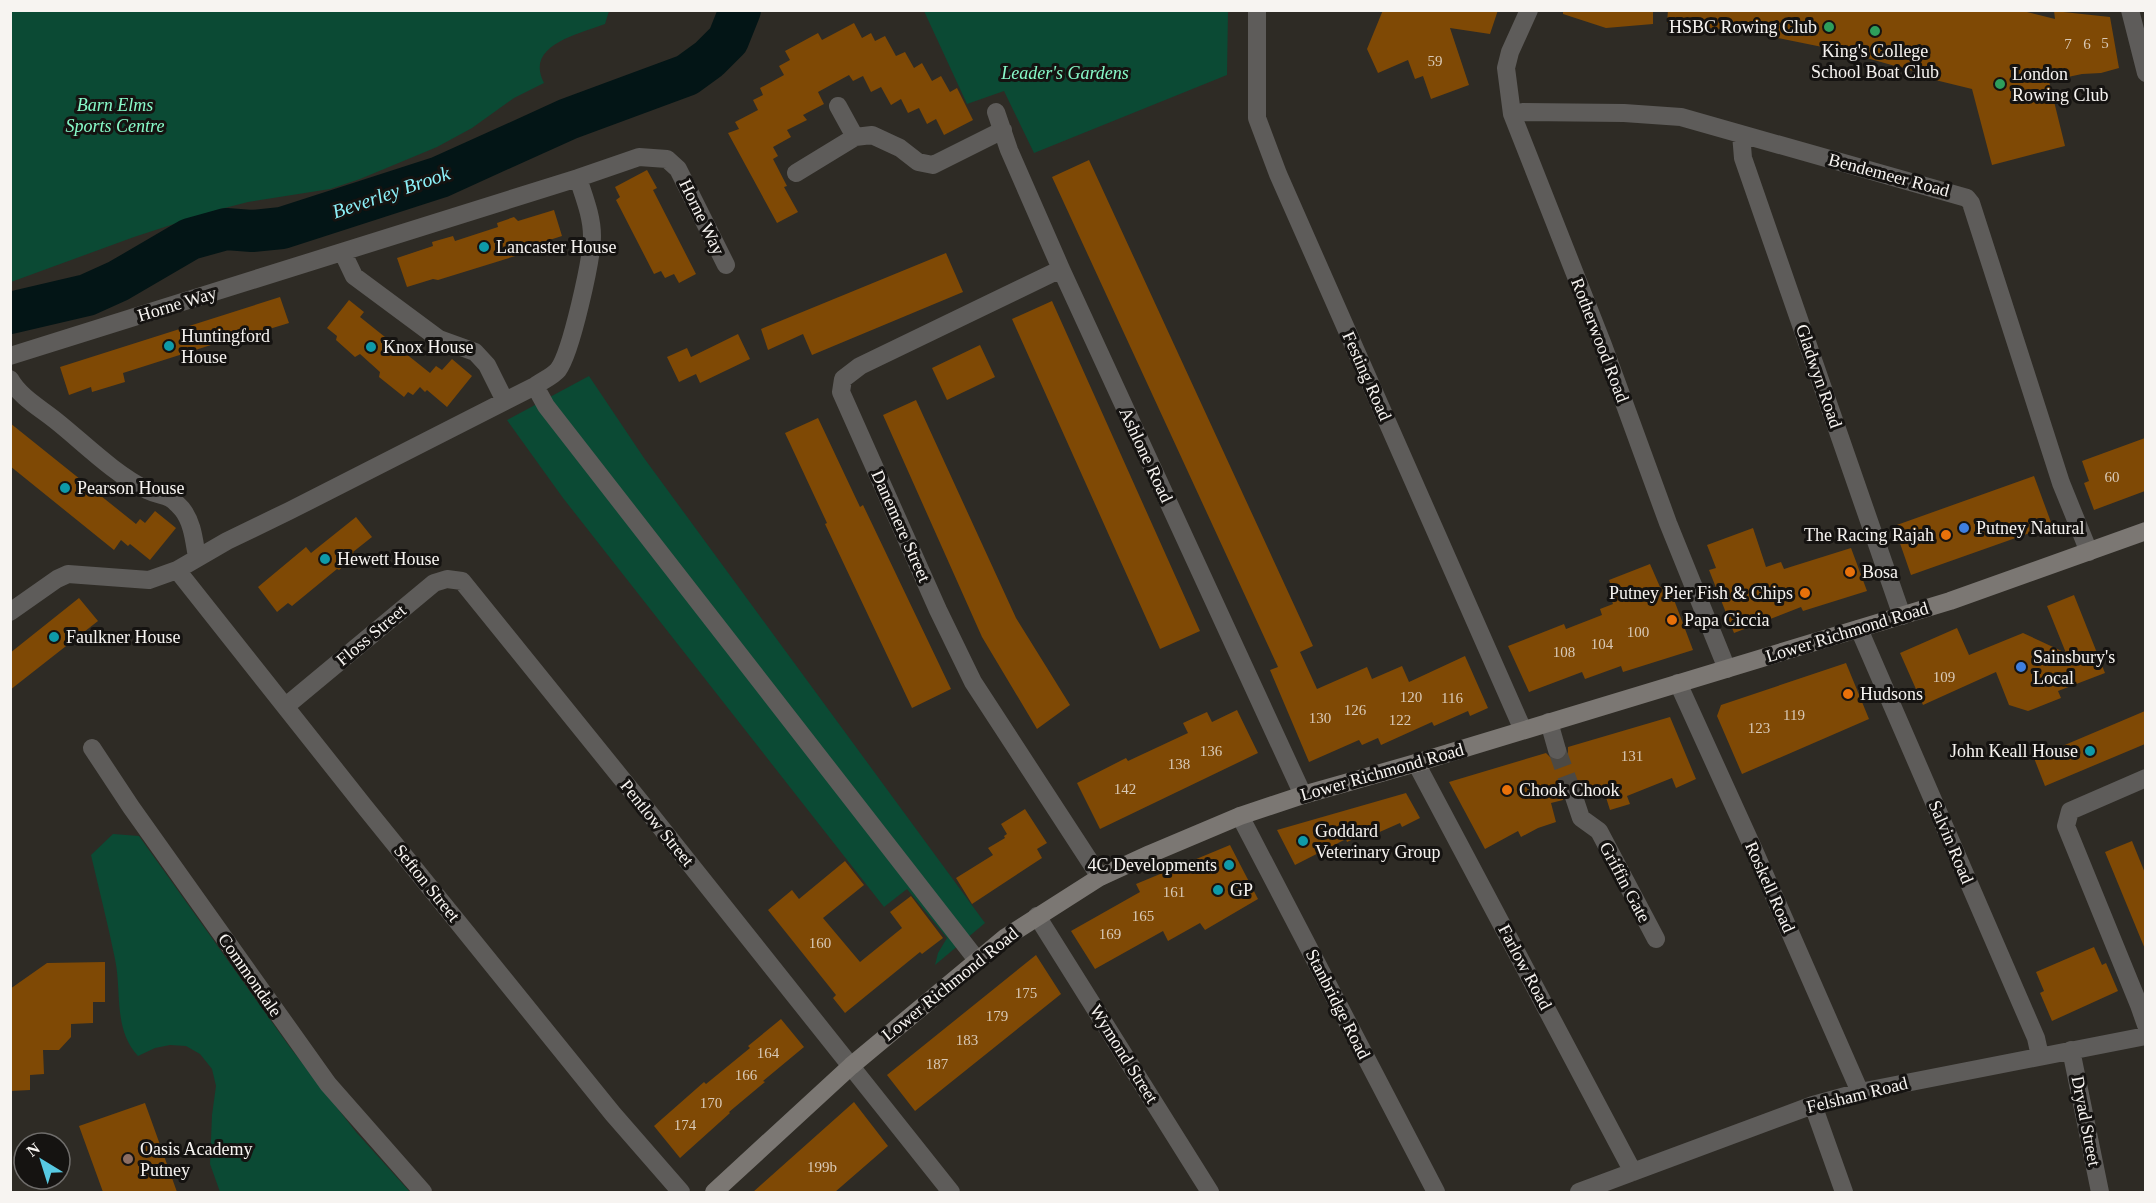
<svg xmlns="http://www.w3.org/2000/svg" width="2156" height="1203" font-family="Georgia,serif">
<rect width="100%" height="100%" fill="#2e2b25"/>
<path fill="#0b4a34" d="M11,10h598v1l-4,13c-26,10 -81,21 -61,59l-30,15 -42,30 -35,19 -77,32 -30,10 -82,13 -31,8 -83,27 -123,45z
M924,11h304l-1,64 -193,78 -30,-62 -37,13z
M589,376l55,82 341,465 -50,42 3,-12 9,-15 -40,-49 -23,18 -321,-409 -56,-78z
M113,834l26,2 150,210 67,86 54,60h-190l-10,-28 2,-49 4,-29 -4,-17 -12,-15 -14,-8 -16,-1 -15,3 -17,8c-25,-27 -16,-64 -23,-97 -7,-35 -16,-69 -24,-104z"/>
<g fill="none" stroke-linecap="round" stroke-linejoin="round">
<path stroke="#031516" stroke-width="42" d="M10,313l77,-18 31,-14 72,-42 36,-10 26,2 30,-3 158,-51 128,-58 119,-44 22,-16 19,-19 12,-30"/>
</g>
<path fill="#7f4905" d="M1383,10h115l-8,24 -40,-6 19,57 -38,14 -8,-23 -8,3 -7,-19 -30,13 -11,-24z
M1563,10h90v14l-47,4 -43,-14z
M1668,10h351l36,9 -1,-8 56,6 9,51 -18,5 -19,1 -33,7 16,65 -73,19 -20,-76 -45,-11v-3l-85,-24 -94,-19 -81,-9z
M854,23l8,15 9,-5 4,8 10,-5 11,20 9,-4 9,16 8,-5 10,18 9,-5 9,16 7,-4 16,32 -29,15 -8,-16 -9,5 -8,-16 -11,5 -7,-14 -10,6 -10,-18 -10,5 -8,-16 -10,5 -4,-6 -31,17 6,12 -21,11 4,5 -20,10 4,7 -18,10 5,9 -5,3 14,27 -3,1 14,25 -21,11 -49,-90 11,-4 -4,-7 23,-12 -5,-10 10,-5 -3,-7 24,-13 -5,-9 11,-6 -5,-9 33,-18 4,7z
M1089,160l224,486 -13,6 17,37 50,-22 5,12 30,-13 7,16 56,-26 23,52 -18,8 -2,-5 -34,15 -2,-4 -51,23 -3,-7 -16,7 -3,-5 -50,22 -39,-92 8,-3 -226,-490z
M647,170l10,18 -4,2 43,84 -17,9 -5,-9 -9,4 -4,-7 -7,3 -38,-74 4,-3 -5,-10z
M554,210l8,26 -25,8 1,5 -100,31 -5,-1 -26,8 -10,-29 36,-12 -1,-4 21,-6 2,5 43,-14 -1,-4 17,-6 4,4z
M946,253l17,39 -151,63 -9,-21 -35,16 -7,-21z
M280,297l9,26 -23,7 1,4 -32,10 -2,-6 -110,35 2,9 -33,10 -1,-5 -22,8 -9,-28z
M349,300l15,12 -4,5 70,56 6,-7 6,4 10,-11 20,17 -25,31 -20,-17 -2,2 -5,-5 -7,8 -5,-3 -4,5 -25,-20 1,-5 -20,-18 -5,3 -19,-17 1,-4 -10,-8z
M1052,301l148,330 -40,18 -148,-330z
M738,334l12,25 -50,24 -4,-9 -17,8 -12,-25 20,-9 4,9z
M980,345l15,32 -48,23 -15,-32z
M916,400l100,218 54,87 -33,24 -55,-92 -99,-222z
M818,418l42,89 3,-2 88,184 -39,19 -87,-184 2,-1 -42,-90z
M10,423l126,101 4,-5 5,4 10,-12 21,17 -26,32 -20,-16 -2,2 -7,-6 -7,10 -104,-84z
M2145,438v53l-51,19 -10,-27 5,-2 -7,-20z
M2034,476l18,49 -141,50 -17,-49z
M356,517l16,20 -19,15 3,4 -17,14 -2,-1 -45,37 -4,-3 -11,9 -19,-25 48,-40 5,6z
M1753,528l13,39 15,-5 3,7 67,-21 16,43 -64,20 -2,-4 -67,26 -25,-63 7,-2 -9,-23z
M1650,564l10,23 8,-3 25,66 -70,22 -2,-6 -36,13 -3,-7 -53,20 -21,-46 56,-22 2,5 36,-14 -2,-6 13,-5 -4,-11 4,-2 -4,-11z
M2074,595l31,78 -47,18 3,7 -33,13 -19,-6 -13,-33 -73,33 -23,-52 57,-25 12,27 54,-22 43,20 -19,-47z
M79,598l19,23 -88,69v-37z
M1846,663l23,56 -127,55 -25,-58 4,-11z
M1237,710l21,43 -158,76 -23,-46 49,-25 2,3 60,-28 -5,-10 24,-11 5,10z
M2145,711v33l-100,42 -11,-28z
M1670,717l26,62 -20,9 -4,-10 -45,18 3,8 -20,6 -7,-22 -18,5 -4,-5 -10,-2 -6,4 -2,10 -12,3 5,19 -18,6 -17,9 -3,-6 -33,18 -36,-67 97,-29 8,8h7l7,-8v-6z
M1406,793l14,25 -18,9 -2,-4 -34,15 -2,-4 -17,8 -1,-3 -51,26 -18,-35z
M1025,809l22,34 -10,6 5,9 -70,46 -16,-26 37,-23 -5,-7 17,-10 -1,-2 3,-2 -6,-10z
M2132,841l13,32v76l-40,-97z
M1230,845l28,54 -53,31 -5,-7 -32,18 -5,-10 -68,38 -24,-38 69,-39 -4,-8z
M845,861l19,24 -41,33 37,44 42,-34 -12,-16 21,-16 32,42 -21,16 -2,-2 -75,61 -12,-15 3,-3 -68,-85 24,-20 7,9z
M2094,947l8,18 4,-2 12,28 -66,30 -12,-28 4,-2 -8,-19z
M1036,955l25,39 -146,117 -28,-36z
M105,962v40h-12v21l-22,1v13l-12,13h-16l1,24 -14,1v15l-20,1v-102l37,-26z
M781,1019l23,28 -41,34 2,1 -36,30 1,1 -50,45 -26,-32 50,-44 2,2 44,-36 -2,-2z
M854,1102l34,44 -53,46h-82z
M145,1103l32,89h-74l-24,-66z"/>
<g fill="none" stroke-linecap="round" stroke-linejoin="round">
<path stroke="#4c4944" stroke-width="18" stroke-dasharray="18 9" stroke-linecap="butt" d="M1557,750l17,47"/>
<path stroke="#5e5c5a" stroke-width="18" d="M1257,10v108l21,56 245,556
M1529,10l-19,42 -4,16 6,46 91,231 65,178 59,146
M2130,10l16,63
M838,106l17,31
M996,112l13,38 52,119 242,526
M1512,114l12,-2 100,1 57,4 286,81 4,5 90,280 28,69
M1741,134l2,24 159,458
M796,173l59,-36 17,-2 28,13 18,14 15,3 70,-35
M343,253l11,23 85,63 36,13 12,13 18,36
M1061,269l-201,97 -17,13 -2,13 97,218 35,72 127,195
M10,356l568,-178 61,-21 28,2 11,10 48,96
M10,379c9,17 30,29 45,41 29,23 58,53 92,70 17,8 20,2 35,19 11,14 12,32 15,48
M535,386l11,20 431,554
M177,570l187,236 249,308 68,78
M10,612l47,-33 11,-5 81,6 28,-10 50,-29 62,-30 246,-125c7,-5 18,-10 23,-16 13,-17 34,-111 34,-134 0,-20 -8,-39 -14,-58
M1859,629l177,409 4,18
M1678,683l75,165 107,244
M286,706l148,-123 13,-4 15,2 181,224 308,387
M1549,722l8,28
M92,748l39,59 197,277 95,108
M1416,763l217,409
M2146,778l-76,33 -4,15 73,179 7,20
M1574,797l7,21 18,13 57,108
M1240,816l196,376
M1037,916l173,276
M2071,1050l29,142
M1813,1105l31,87
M1579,1192l234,-87 47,-13 286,-56"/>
<path stroke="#7b7773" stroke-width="18" d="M714,1192l137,-126 155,-129 94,-60 50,-23 90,-38 63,-21 113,-32 534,-162 196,-70"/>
</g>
<g fill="#2e9e5b" stroke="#151311" stroke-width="2">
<circle cx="1829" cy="27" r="6"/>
<circle cx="1875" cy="31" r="6"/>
<circle cx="2000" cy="84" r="6"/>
</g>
<g fill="#0f9aa8" stroke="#151311" stroke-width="2">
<circle cx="484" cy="247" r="6"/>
<circle cx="169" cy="346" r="6"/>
<circle cx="371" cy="347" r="6"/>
<circle cx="65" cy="488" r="6"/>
<circle cx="325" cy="559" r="6"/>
<circle cx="54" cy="637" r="6"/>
<circle cx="2090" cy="751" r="6"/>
<circle cx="1303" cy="841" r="6"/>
<circle cx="1229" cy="865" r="6"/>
<circle cx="1218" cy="890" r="6"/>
</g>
<g fill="#3f7fe0" stroke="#151311" stroke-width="2">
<circle cx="1964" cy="528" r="6"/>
<circle cx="2021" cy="667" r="6"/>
</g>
<g fill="#e8710a" stroke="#151311" stroke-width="2">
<circle cx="1946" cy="535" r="6"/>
<circle cx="1850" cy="572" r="6"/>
<circle cx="1805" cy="593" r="6"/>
<circle cx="1672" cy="620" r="6"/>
<circle cx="1848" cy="694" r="6"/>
<circle cx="1507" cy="790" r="6"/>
</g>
<circle fill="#8d6e63" stroke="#151311" stroke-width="2" cx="128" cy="1159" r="6"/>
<g text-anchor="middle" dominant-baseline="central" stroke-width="6" stroke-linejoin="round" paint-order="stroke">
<g font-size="15" fill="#d9c9b6">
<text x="2105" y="43">5</text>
<text x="2068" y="44">7</text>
<text x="2087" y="44">6</text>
<text x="1435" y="61">59</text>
<text x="2112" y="477">60</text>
<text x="1638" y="632">100</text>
<text x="1602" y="644">104</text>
<text x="1564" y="652">108</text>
<text x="1944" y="677">109</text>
<text x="1411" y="697">120</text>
<text x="1452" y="698">116</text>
<text x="1355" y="710">126</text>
<text x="1794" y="715">119</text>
<text x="1320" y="718">130</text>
<text x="1400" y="720">122</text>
<text x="1759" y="728">123</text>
<text x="1211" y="751">136</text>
<text x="1632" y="756">131</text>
<text x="1179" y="764">138</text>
<text x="1125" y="789">142</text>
<text x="1174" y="892">161</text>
<text x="1143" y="916">165</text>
<text x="1110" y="934">169</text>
<text x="820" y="943">160</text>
<text x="1026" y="993">175</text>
<text x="997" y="1016">179</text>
<text x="967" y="1040">183</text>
<text x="768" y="1053">164</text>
<text x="937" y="1064">187</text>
<text x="746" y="1075">166</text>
<text x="711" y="1103">170</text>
<text x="685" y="1125">174</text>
<text x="822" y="1167">199b</text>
</g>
<g font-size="18" fill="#f7f4f1" stroke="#151311" text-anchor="start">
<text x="1817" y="27" text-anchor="end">HSBC Rowing Club</text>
<text x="1875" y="51" text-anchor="middle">King's College<tspan x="1875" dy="21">School Boat Club</tspan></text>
<text x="2012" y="74">London<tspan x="2012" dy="21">Rowing Club</tspan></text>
<text x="496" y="247">Lancaster House</text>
<text x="181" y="336">Huntingford<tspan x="181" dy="21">House</tspan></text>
<text x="383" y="347">Knox House</text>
<text x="77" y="488">Pearson House</text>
<text x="1976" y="528">Putney Natural</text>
<text x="1934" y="535" text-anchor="end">The Racing Rajah</text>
<text x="337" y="559">Hewett House</text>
<text x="1862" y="572">Bosa</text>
<text x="1793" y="593" text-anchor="end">Putney Pier Fish &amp; Chips</text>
<text x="1684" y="620">Papa Ciccia</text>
<text x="66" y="637">Faulkner House</text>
<text x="2033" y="657">Sainsbury's<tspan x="2033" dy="21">Local</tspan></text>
<text x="1860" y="694">Hudsons</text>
<text x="2078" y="751" text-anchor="end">John Keall House</text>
<text x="1519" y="790">Chook Chook</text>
<text x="1315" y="831">Goddard<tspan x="1315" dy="21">Veterinary Group</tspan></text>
<text x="1217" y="865" text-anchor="end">4C Developments</text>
<text x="1230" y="890">GP</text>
<text x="140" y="1149">Oasis Academy<tspan x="140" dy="21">Putney</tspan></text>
</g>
<g font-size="18" font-style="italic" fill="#88fac9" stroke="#151311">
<text x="1065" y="73">Leader's Gardens</text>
<text x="115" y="105">Barn Elms<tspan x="115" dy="21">Sports Centre</tspan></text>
</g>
<g font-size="18" fill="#f7f4f1" stroke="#151311">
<text transform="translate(1889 175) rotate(15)">Bendemeer Road</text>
<text transform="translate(702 217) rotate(64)">Horne Way</text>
<text transform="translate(177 304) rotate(-17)">Horne Way</text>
<text transform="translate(1600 340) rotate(69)">Rotherwood Road</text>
<text transform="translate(1367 376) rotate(66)">Festing Road</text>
<text transform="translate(1819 376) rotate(71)">Gladwyn Road</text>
<text transform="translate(1146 455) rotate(65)">Ashlone Road</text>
<text transform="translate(901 526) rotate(66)">Danemere Street</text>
<text transform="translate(1847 632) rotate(-17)">Lower Richmond Road</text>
<text transform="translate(371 635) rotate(-40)">Floss Street</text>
<text transform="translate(1382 772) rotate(-16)">Lower Richmond Road</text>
<text transform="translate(657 823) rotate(51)">Pentlow Street</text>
<text transform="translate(1951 842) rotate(67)">Salvin Road</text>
<text transform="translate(1625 882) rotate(62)">Griffin Gate</text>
<text transform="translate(427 883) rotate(51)">Sefton Street</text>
<text transform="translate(1770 887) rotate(66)">Roskell Road</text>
<text transform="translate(1525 967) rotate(62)">Farlow Road</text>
<text transform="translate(250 975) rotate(55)">Commondale</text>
<text transform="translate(950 984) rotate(-39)">Lower Richmond Road</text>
<text transform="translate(1338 1004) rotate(63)">Stanbridge Road</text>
<text transform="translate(1124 1054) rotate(58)">Wymond Street</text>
<text transform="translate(1857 1095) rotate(-14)">Felsham Road</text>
<text transform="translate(2086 1121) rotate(79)">Dryad Street</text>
</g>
<g font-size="20" font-style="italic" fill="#8cf0f8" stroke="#151311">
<text transform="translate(391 192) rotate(-19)">Beverley Brook</text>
</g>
</g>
<rect width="2156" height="1203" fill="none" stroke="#f7f4f1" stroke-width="24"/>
<g transform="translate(42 1161) rotate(322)"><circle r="28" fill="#151311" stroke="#6f6d6b" stroke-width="1.5"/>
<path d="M0-4.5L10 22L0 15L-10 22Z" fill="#57c9e2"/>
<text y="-9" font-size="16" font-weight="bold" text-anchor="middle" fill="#f7f4f1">N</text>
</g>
</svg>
